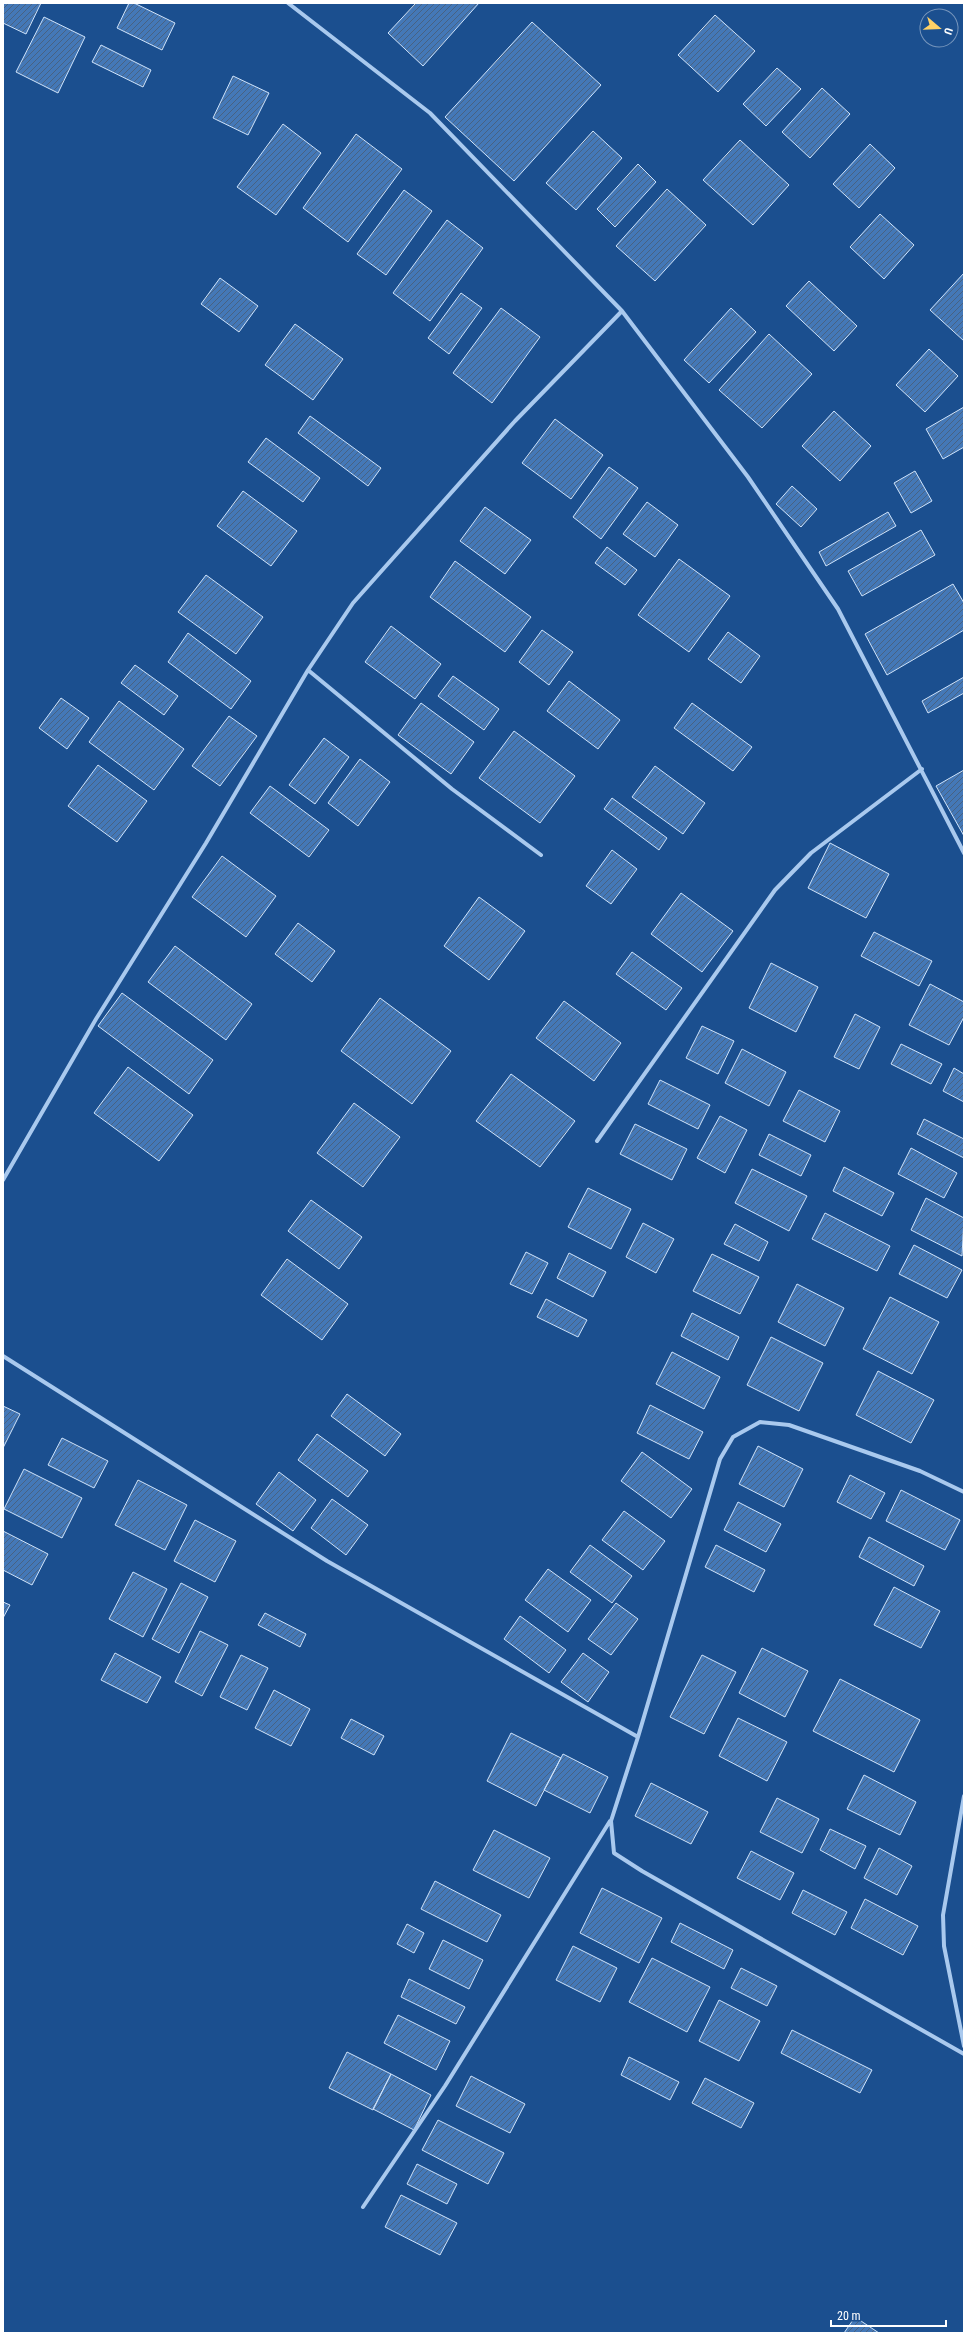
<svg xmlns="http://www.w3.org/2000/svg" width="967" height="2336" font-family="'Roboto Condensed',sans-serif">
<defs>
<pattern id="building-hatch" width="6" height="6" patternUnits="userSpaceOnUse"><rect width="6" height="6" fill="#4478b7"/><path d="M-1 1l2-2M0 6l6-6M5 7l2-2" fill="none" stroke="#486282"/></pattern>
</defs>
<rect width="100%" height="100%" fill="#1b4f8f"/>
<path fill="url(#building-hatch)" stroke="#cfe3fa" d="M3,3h38l-15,31 -23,-11z
M129,3h5l41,20 -13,27 -45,-22z
M416,3h63l-56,63 -35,-33z
M715,15l40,36 -37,41 -40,-37z
M44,17l41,20 -27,56 -42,-21z
M532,22l69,63 -87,96 -69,-64z
M101,45l50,25 -8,17 -51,-25z
M777,68l24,21 -35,37 -23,-22z
M233,76l36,17 -21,42 -35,-17z
M822,88l28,26 -40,44 -28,-26z
M283,124l38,29 -45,62 -39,-28z
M593,131l29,27 -46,52 -30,-27z
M356,134l46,35 -54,73 -45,-34z
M740,140l49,45 -36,40 -50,-45z
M870,144l25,24 -36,40 -26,-24z
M638,164l18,18 -41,45 -18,-18z
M667,189l39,36 -51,56 -39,-35z
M404,190l28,21 -46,64 -29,-21z
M880,214l34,31 -30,34 -34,-32z
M447,220l36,28 -53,73 -37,-28z
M964,273v68l-34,-31z
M220,278l38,28 -19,26 -38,-28z
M809,281l48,45 -23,25 -48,-45z
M461,293l21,15 -33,46 -21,-16z
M501,308l39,29 -48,66 -39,-30z
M731,308l25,24 -47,51 -25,-23z
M295,324l48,35 -30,41 -48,-35z
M769,334l43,40 -50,54 -43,-38z
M929,349l29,27 -33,36 -29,-27z
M964,407v40l-21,12 -17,-30z
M834,411l37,35 -31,35 -38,-35z
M310,416l71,52 -13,18 -70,-53z
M555,419l48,36 -32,44 -49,-36z
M266,438l54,40 -17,24 -55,-40z
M609,467l29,21 -37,51 -28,-22z
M915,471l17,30 -21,12 -17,-30z
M792,486l25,23 -16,18 -25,-23z
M243,491l54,40 -26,35 -54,-40z
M647,502l31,23 -23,32 -32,-23z
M485,507l46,33 -26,34 -45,-33z
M888,512l8,14 -70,40 -7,-14z
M921,530l14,25 -73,41 -14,-25z
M607,547l30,23 -12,15 -30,-22z
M679,559l51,37 -41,56 -51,-37z
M455,561l76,56 -26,35 -75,-55z
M206,575l57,42 -27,37 -58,-42z
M953,584l11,19v27l-77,45 -22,-41z
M391,626l50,38 -26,35 -50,-37z
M542,630l31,22 -24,33 -30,-23z
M728,632l32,24 -19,27 -33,-24z
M188,633l63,48 -20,28 -63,-47z
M135,665l43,31 -14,19 -43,-32z
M453,676l46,33 -15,21 -46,-34z
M964,677v16l-36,20 -6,-12z
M569,681l51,39 -22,29 -51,-38z
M61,698l28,20 -22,31 -28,-21z
M119,701l65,48 -30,41 -65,-48z
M421,703l53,39 -23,32 -53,-39z
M692,703l60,44 -19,24 -59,-43z
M229,716l28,20 -37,50 -28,-20z
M514,731l61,45 -35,47 -61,-45z
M324,738l25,19 -34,47 -26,-19z
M360,759l30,23 -32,44 -30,-23z
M98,765l49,36 -30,41 -49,-36z
M655,766l50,37 -22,31 -51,-37z
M964,770v66l-28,-50z
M270,786l59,44 -20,27 -59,-44z
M612,798l55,40 -8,12 -55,-41z
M830,843l59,31 -23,44 -58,-30z
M612,850l25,19 -26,35 -25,-18z
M222,856l54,40 -30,41 -54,-40z
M681,893l52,38 -31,41 -51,-38z
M479,897l46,34 -36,49 -45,-34z
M298,923l37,28 -23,31 -37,-28z
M874,932l58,29 -13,25 -58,-30z
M175,946l77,58 -26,36 -78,-58z
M632,952l50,36 -16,22 -50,-36z
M771,963l47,24 -22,45 -47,-24z
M930,984l34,18v15l-15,28 -40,-20z
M122,993l91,67 -24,34 -91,-68z
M380,998l71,53 -39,53 -71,-53z
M564,1001l57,42 -27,38 -58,-43z
M855,1014l25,13 -21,42 -25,-12z
M702,1026l32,15 -16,33 -32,-16z
M901,1044l41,20 -11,20 -40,-20z
M742,1049l44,23 -17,34 -44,-23z
M128,1067l65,48 -34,46 -65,-48z
M954,1068l10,6v28l-21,-11z
M511,1074l64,47 -35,46 -64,-46z
M660,1080l50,25 -12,24 -50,-25z
M799,1090l41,21 -15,31 -42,-21z
M354,1103l46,34 -37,50 -46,-34z
M720,1116l27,14 -22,43 -28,-15z
M924,1119l40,20v19l-47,-24z
M635,1124l52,25 -15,31 -52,-26z
M769,1134l42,21 -10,21 -42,-21z
M911,1148l46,25 -13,25 -46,-24z
M844,1167l50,26 -12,23 -49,-25z
M752,1169l55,27 -18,35 -54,-28z
M588,1188l43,21 -20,40 -43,-22z
M926,1198l38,20 -2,38 -51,-26z
M311,1200l51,37 -23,32 -51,-38z
M825,1213l65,33 -13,25 -65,-32z
M643,1223l31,16 -18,34 -30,-16z
M735,1224l33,18 -9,19 -35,-17z
M914,1245l48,25 -15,28 -48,-24z
M526,1252l22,11 -16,31 -22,-10z
M569,1253l37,19 -13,25 -36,-19z
M712,1254l47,23 -19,37 -47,-23z
M287,1259l61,45 -26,36 -61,-45z
M797,1284l47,24 -19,38 -47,-24z
M890,1297l49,25 -27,52 -49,-25z
M546,1299l41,21 -9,17 -41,-20z
M692,1313l47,24 -11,23 -47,-24z
M771,1337l52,26 -24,48 -52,-26z
M672,1352l48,25 -16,32 -48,-25z
M878,1371l56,29 -23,43 -55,-28z
M347,1394l54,40 -16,22 -54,-40z
M650,1405l53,27 -14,27 -52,-26z
M3,1406l17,8 -17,34z
M317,1434l51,37 -20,26 -50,-37z
M62,1438l46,23 -14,27 -46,-23z
M758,1446l45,23 -19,38 -45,-23z
M642,1452l50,37 -21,29 -50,-37z
M24,1469l58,29 -20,40 -58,-29z
M279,1472l37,28 -23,31 -37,-27z
M850,1475l35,18 -14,26 -34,-17z
M138,1480l49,25 -22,45 -50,-25z
M901,1490l59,30 -15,30 -59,-29z
M332,1499l36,26 -22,30 -35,-27z
M738,1502l43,22 -15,28 -42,-22z
M624,1511l41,30 -22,29 -41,-30z
M195,1520l41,21 -21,41 -41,-21z
M3,1531l45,23 -16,31 -29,-15z
M869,1537l55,29 -10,20 -55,-29z
M590,1545l42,31 -20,27 -42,-31z
M716,1545l49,25 -11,22 -49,-25z
M548,1569l43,31 -23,32 -43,-32z
M133,1572l34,17 -24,48 -34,-18z
M181,1583l27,14 -29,56 -27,-14z
M894,1587l46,24 -19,37 -47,-23z
M3,1602l7,3 -7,13z
M616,1603l22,16 -27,36 -23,-16z
M265,1613l41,21 -6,13 -42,-22z
M520,1616l46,34 -17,23 -45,-34z
M200,1631l28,14 -26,51 -27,-14z
M762,1648l46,23 -23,46 -46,-24z
M115,1653l46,24 -14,26 -46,-23z
M583,1653l26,19 -21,30 -27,-20z
M241,1655l27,13 -21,42 -27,-13z
M702,1655l34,17 -32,62 -34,-17z
M840,1679l80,41 -26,52 -81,-41z
M274,1690l36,19 -19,37 -36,-18z
M738,1718l49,24 -20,39 -48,-25z
M351,1719l33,17 -10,19 -33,-17z
M511,1733l50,25 -25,48 -49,-25z
M563,1754l45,23 -18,36 -46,-23z
M864,1775l52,27 -16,33 -53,-26z
M651,1783l57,29 -17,32 -56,-28z
M777,1798l42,21 -17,34 -42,-21z
M830,1829l36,17 -11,23 -35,-19z
M494,1830l56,28 -21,40 -56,-28z
M879,1848l33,18 -15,29 -33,-17z
M751,1851l43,22 -14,27 -43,-22z
M435,1881l66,34 -14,27 -66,-33z
M602,1888l60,30 -23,45 -59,-30z
M803,1890l44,22 -12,23 -43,-22z
M865,1899l53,27 -15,29 -52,-27z
M680,1923l53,27 -9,19 -53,-27z
M407,1924l17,9 -10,20 -17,-9z
M443,1940l40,20 -14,29 -40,-20z
M573,1946l44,22 -17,34 -44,-22z
M652,1958l58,29 -23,45 -58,-30z
M741,1968l36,18 -10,20 -36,-18z
M409,1979l56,28 -9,17 -55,-27z
M719,2000l41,21 -21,40 -40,-20z
M398,2015l52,26 -14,29 -52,-27z
M792,2030l80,40 -12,23 -79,-40z
M347,2052l44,22 -18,36 -44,-22z
M629,2057l50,25 -9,18 -49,-25z
M391,2074l40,21 -17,35 -41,-21z
M471,2076l54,28 -15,29 -54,-27z
M705,2078l49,25 -13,25 -49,-25z
M438,2120l66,33 -16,31 -66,-34z
M417,2164l40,20 -10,20 -40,-20z
M401,2195l56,28 -17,32 -55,-28z
M855,2317l24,16h-35z"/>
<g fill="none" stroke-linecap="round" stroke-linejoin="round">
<path stroke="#a9c9ee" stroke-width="4" d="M288,3l142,110 192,198 126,166 90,132 126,244
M308,670l144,119 89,66
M597,1141l178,-251 36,-37 111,-84
M3,1180l93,-161 110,-176 102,-173 45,-67 162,-182 107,-110
M3,1356l324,205 311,176
M964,1492l-44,-21 -131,-46 -29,-3 -27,15 -13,22 -82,278 -27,84 3,32 28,18 322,183
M964,1796l-21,119 1,31 20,100
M363,2207l82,-121 165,-265"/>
</g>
<rect width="967" height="2336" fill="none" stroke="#ffffff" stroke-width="8"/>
<g transform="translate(939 28) rotate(109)"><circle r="19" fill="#1b4f8f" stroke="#7695bc"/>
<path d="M0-3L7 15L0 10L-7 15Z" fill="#ffd166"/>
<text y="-6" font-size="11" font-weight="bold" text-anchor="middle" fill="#ffffff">U</text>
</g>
<path d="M831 2320v6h115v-6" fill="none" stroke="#ffffff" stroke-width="2"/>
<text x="837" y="2320" font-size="12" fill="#ffffff" stroke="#1b4f8f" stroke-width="3" paint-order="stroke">20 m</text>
</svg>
